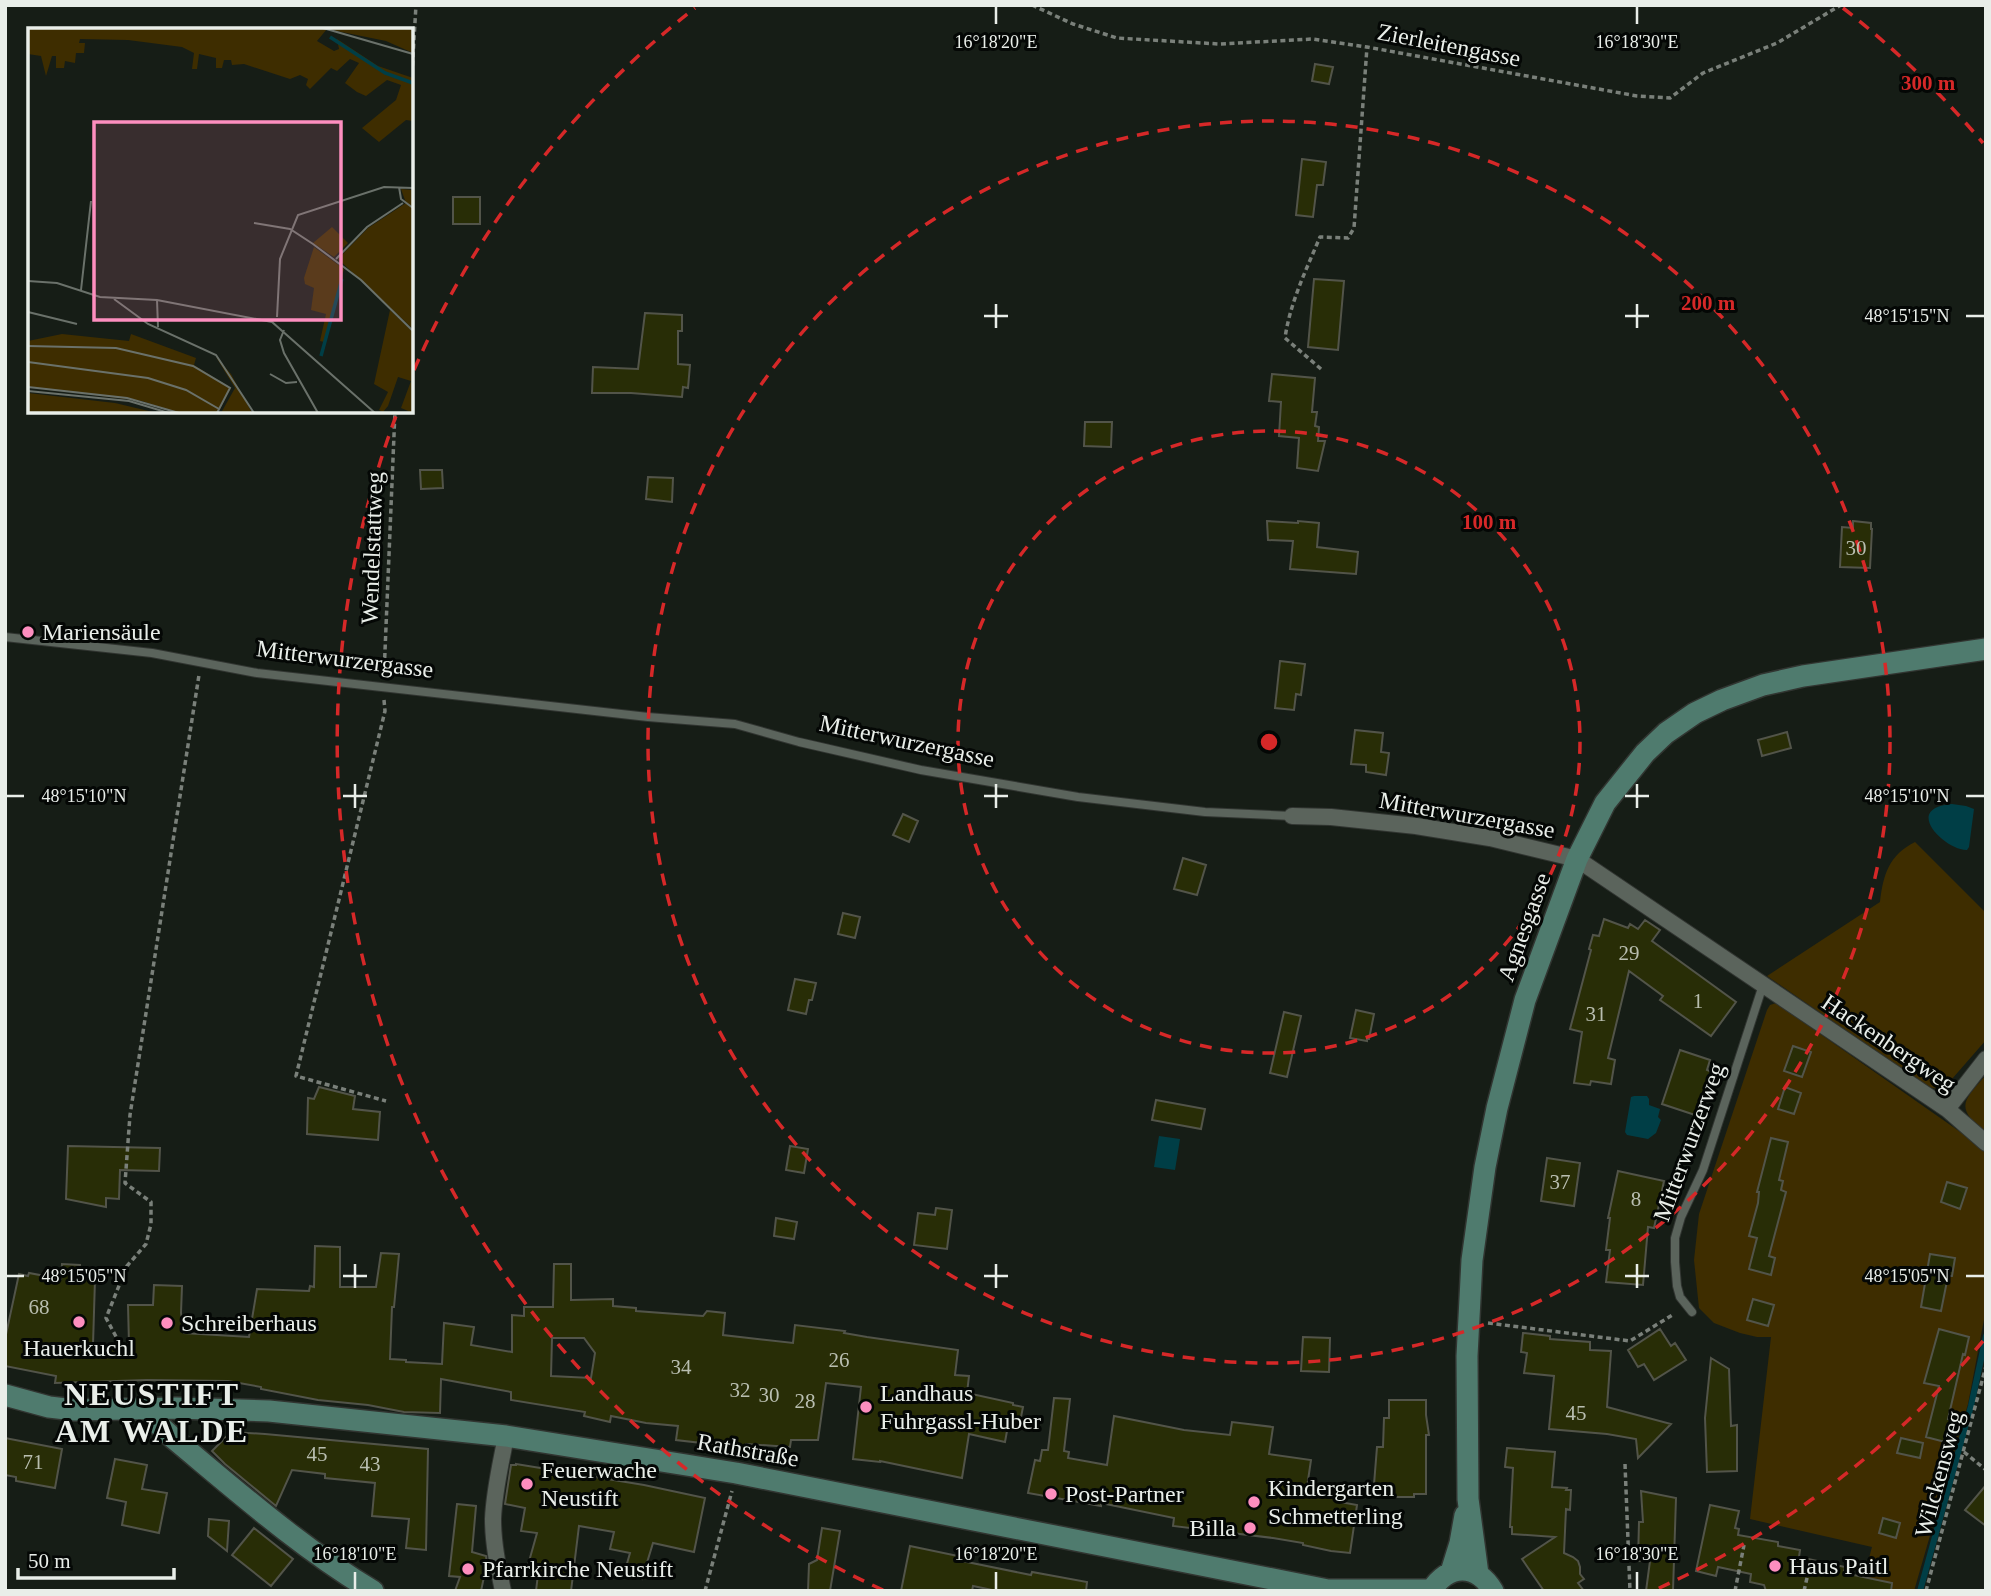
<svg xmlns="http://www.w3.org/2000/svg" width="1991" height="1596" font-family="'Times New Roman',serif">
<rect width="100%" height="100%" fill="#161d16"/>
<path fill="#3e2d00" d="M1915,842l71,71v127l-41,47 -7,2 -10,-2 -161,-111 113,-74c3,-27 9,-47 35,-60z
M1776,1003l190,133 20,17v156l-18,95 -54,187h-54l12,-44 -122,-28 21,-182h-14l-17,-4 -26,-10 -15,-15 -5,-48 5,-46 68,-204 3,-5z
M1986,1075v59c-30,-27 -25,-31 0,-59z"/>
<path fill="#003e46" d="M1952,804l14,2 8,3 -5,38 -2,3c-21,1 -66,-42 -15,-46z
M1634,1096h13l2,3v6l11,4 -2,8 3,3 -5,13 -8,6 -21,-4 -2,-3 6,-35z
M1159,1136l21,3 -5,31 -21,-3z"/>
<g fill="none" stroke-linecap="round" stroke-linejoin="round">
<path stroke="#003e46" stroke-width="6" d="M1920,1591l51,-185 15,-70"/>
</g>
<path fill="#282d06" stroke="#525449" stroke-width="2" fill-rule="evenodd" d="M1315,64l18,3 -4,17 -17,-3z
M1302,159l24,3 -3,23h-6l-4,32 -17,-2z
M453,197h27v27h-27z
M1314,279l30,2 -6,69 -30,-3z
M645,313l37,2v16h-4v33l12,1 -2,23 -5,-1 -1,10 -51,-4h-39l1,-26 45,2z
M1272,374l43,4 -3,34h5l-2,14 4,1 -1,14h7l-7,30 -21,-3 2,-30 -20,-2 2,-34 -12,-1z
M1085,422h27l-1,25 -27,-1z
M420,470h22l1,18 -22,1z
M648,477l25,1 -1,24 -26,-3z
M1267,521l31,2v-2l21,2 -2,24 41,5 -2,22 -66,-5 3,-28 -25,-1z
M1853,521l18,2v6h1l-2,39 -30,-1 2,-40 11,1z
M1280,661l25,3 -4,31 -5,-1 -2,16 -19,-2z
M1355,730l28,3 -2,19 8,1 -3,22 -20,-3v-7l-15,-1z
M1787,732l4,16 -29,8 -4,-16z
M903,814l15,7 -9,21 -16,-7z
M1183,858l23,7 -9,30 -23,-6z
M843,913l17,4 -5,21 -17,-4z
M1604,919l24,9 2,-4 8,5 7,-9 15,10 -8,11 84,61 -25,34 -51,-36 3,-4 -34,-25 -21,87 7,2 -4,24 -20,-3 -1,4 -16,-2 8,-51 -12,-3 21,-79 -2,-1 4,-14 6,1z
M795,979l21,4 -4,17h-3l-3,14 -18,-4z
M1356,1010l18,4 -5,25h-2v2l-17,-3z
M1284,1012l17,4 -14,61 -17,-4z
M1793,1046l18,6 -9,25 -18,-6z
M1680,1050l30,10 -3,10 5,2 -14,44 -36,-12z
M319,1087l36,9 -2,13 27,3 -2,28 -71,-6 1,-36 6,1z
M1785,1087l16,6 -7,21 -16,-5z
M1156,1100l49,9 -4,20 -49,-9z
M1771,1138l17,4 -9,38 4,1 -2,9 5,2 -17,64 6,2 -4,17 -22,-6 8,-31 -8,-2 9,-33 1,-11h-2z
M68,1146l92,2 -1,23 -39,-1 -1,29 -13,-1v9l-40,-8z
M790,1146l18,3 -4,24 -18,-3z
M1547,1158l33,5 -6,43 -33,-5z
M1618,1171l46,10 -10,47 -6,-1 -5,58 -37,-3 4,-32h-4l4,-32h-2z
M1947,1182l20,6 -7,21 -19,-7z
M936,1208l16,2 -5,39 -33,-4 4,-32 17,2z
M776,1218l21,4 -3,17 -20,-3z
M315,1246l25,1v40h36l5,-34 18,1 -5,53h-2l-2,52 16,1v2l36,2 2,-41 30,4 -3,18 41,7v-37l12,1v-9h29l1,-43h17v36l42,-1v7l23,2v3l67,5 4,-5 18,2 -2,22 70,8 2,-18 50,6 -1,2 23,4 91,13 -3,25 14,1 -2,17 46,10v2l10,2 -3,15 -11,-2 -4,22 -36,-8 -7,44 -82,-17v1l-27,-3 8,-72 -35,-4 -8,57h-27l-1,7 -44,-3 -1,4 -69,-8 2,-14 -32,-3 -35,-7 -1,6 -26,-6 1,-4 -74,-12v-8l-70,-13 -1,34 -36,-1 -36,-7 -50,-5 -57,-11v-2l-33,-6 -81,-1 -92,3 1,-7 -51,-10v-27l14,-65 9,2 1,-3 32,6 1,-15 18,1 -1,13 16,1 -2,66 36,-1 -1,-39h25l1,-20 28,1 -1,27 3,20 65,4 8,-48 52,2 1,-5 4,1zM552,1338h32l11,15 -4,25 -40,-2z
M1930,1254l25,4 -3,18h-4l-7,35 -20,-4z
M1753,1299l21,6 -6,21 -21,-6z
M1660,1329l11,17 4,-3 11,17 -32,20 -10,-16 -6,3 -10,-17z
M1939,1329l30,8 -4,18 -2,-1 -15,65 7,2 -6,22 -23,-6 13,-51 -15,-3z
M1523,1333l27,3v3l40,3v8l21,1 -4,56 64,17 -33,34 -2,-19 -29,-5 -58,-5 5,-53 -30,-3 3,-20 -6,-1z
M1303,1337l27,1 -1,34 -28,-1z
M1711,1358l18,11 2,57 6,-1v46l-30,1 -2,-54z
M1054,1398l16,1 -6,52 5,1 -1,6 39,7 7,-49 70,14 46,5 2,-13 41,5 -4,27 42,6 -5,34 35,5 -1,3 17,3 -7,48 -19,-2 -28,-6v-2l-30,-5 -100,-12 1,-8 -73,-15v3l-73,-13 7,-33 5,1 2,-11h6z
M1389,1400h37v15l3,20h-3v59h-12v3h-41l4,-50h6l1,-29h5z
M231,1432l34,2 163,15 -2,101 -20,-2 3,-29 -37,-3 3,-33 -50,-5v-4l-33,-4 -16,36 -51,-42 -13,-13z
M5,1438l57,11 -7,39 -39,-7v-4l-11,-2z
M1901,1438l22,5 -3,15 -23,-5z
M1507,1448l48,4 -3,35 15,1 -1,2h5l-1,20 -4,-1 -2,44 9,4 5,4 2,6v7l4,5 -6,4 6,8h-40l-22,-32 33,-22 -43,-3v-7h-2l3,-59 -8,-1z
M115,1459l32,6 -5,24 25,4 -8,40 -37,-8 4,-23 -19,-4z
M516,1464l128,21 61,13 -11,54 -41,-9 -11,36 -18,-5 6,-21 -20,-4 4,-17 -35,-6 -8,65h-35l3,-25 -11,-1 9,-32 -16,-2 4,-23 -20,-4 6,-39h5z
M1986,1485v41l-21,-16z
M1641,1491l35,7 -3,93h-27l4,-30h-12l1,-39h4z
M457,1504l19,2 -4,46 14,4 1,7 -6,28h-26l5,-14 -11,-1z
M1710,1505l29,6 -4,17 4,1 -1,6 40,7v4l22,4 -1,7 46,10 -1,6 48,10 -1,8h-125l-2,-6 -14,-3 1,-8 -33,-7 -2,9 -20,-5z
M1883,1518l17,5 -4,15 -17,-5z
M209,1519l20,2 -2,30 -19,-15z
M254,1528l39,31 -22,27 -39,-31z
M822,1528l18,3 -10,60h-22l1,-27 8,-4z
M910,1546l48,10 -1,4 74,15 1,-3 55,10 -1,9h-89l-24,-5 -1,5h-71z"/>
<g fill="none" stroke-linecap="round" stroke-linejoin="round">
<defs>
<path id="lane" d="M5,637l147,16 105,20 391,44 87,7 64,18 122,28 157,27 127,15 87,4
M1692,1312l-12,-15 -3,-11 -2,-24v-24l6,-21 22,-47 60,-185"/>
<path id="street" d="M1292,816l39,1 85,9 74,12 87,21 370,250 39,34
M1947,1109l39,-50
M503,1591c-5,-24 -10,-48 -10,-72 1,-28 8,-56 13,-83"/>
<path id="secondary" d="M5,1395l44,12 26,3 101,-2 93,3 237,25 230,37 597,118
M152,1409l7,16 14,13c65,54 128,110 200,153
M1451,1572l9,-29 5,-28
M1478,1574l-10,-75 -1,-143 5,-96 13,-93 12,-59 28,-108 52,-141 28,-56 40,-50 21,-20 29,-20 27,-13 41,-15 40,-9 183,-27
M1330,1590h101
M1431,1591c17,-27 45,-29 62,0"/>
</defs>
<use href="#lane" stroke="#313531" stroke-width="10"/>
<use href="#street" stroke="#313531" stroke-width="18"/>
<use href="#secondary" stroke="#313531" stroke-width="24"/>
<path stroke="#7a807a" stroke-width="3.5" stroke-dasharray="5 3.5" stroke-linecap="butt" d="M1032,5l41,19 44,14 102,6 94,-5 54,8 270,49 33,2 33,-25 74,-30 64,-38
M411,91l5,-86
M1321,369l-36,-31c5,-35 21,-68 35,-101l28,1 6,-10 13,-181
M384,675l11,-264
M384,700l1,11 -89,365 90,25
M1488,1323l142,18 44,-27
M120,1344l-14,-26 21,-52 19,-22 5,-20v-22l-26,-19 5,-68 69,-440
M121,1381v9
M1964,1452l22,18
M1625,1464l5,127
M705,1591l27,-100
M1735,1591l9,-46
M1804,1591l6,-26
M1926,1591l60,-225"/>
<use href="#lane" stroke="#5b645c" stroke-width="8"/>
<use href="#street" stroke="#5b645c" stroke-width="16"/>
<use href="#secondary" stroke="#4f7b6e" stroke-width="21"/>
</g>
<path fill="none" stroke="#e9eee9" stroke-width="2.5" d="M996,7v17M1637,7v17M996,304v24M1637,304v24M984,316h24M1625,316h24M1966,316h18M355,784v24M996,784v24M1637,784v24M7,796h17M343,796h24M984,796h24M1625,796h24M1966,796h18M355,1264v24M996,1264v24M1637,1264v24M7,1276h17M343,1276h24M984,1276h24M1625,1276h24M1966,1276h18M355,1572v17M996,1572v17M1637,1572v17"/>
<g fill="none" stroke="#d62828" stroke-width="3.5" stroke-dasharray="12 9">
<circle cx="1269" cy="742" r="311"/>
<circle cx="1269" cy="742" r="621"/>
<path d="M1983 1341A932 932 0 0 1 1655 1590M883 1590A932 932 0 0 1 396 416M414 370A932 932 0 0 1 695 8M1843 8A932 932 0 0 1 1983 143"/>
</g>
<g fill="#fd8ebf" stroke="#040705" stroke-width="2.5">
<circle cx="28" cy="632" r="7"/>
<circle cx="79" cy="1322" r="7"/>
<circle cx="167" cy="1323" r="7"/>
<circle cx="866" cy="1407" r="7"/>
<circle cx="527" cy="1484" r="7"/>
<circle cx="1051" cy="1494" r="7"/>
<circle cx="1254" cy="1502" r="7"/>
<circle cx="1250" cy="1528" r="7"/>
<circle cx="1775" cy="1566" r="7"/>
<circle cx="468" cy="1569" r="7"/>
</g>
<g text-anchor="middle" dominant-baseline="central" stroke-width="6" stroke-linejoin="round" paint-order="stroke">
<g font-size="21" fill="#b9beb0">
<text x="1856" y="548">30</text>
<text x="1629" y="953">29</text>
<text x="1698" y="1001">1</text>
<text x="1596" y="1014">31</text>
<text x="1560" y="1182">37</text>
<text x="1636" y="1199">8</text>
<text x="39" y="1307">68</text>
<text x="839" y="1360">26</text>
<text x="681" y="1367">34</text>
<text x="740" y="1390">32</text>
<text x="769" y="1395">30</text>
<text x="805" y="1401">28</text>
<text x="1576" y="1413">45</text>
<text x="317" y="1454">45</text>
<text x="33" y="1462">71</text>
<text x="370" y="1464">43</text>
</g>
<g font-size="24" fill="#e9eee9" stroke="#040705">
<text transform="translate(1449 45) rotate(11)">Zierleitengasse</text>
<text transform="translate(372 548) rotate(-88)">Wendelstattweg</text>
<text transform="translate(345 659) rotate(7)">Mitterwurzergasse</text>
<text transform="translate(907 741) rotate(12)">Mitterwurzergasse</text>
<text transform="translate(1467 815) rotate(10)">Mitterwurzergasse</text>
<text transform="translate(1524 927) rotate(-70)">Agnesgasse</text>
<text transform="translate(1889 1043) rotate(34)">Hackenbergweg</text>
<text transform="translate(1689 1142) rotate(-70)">Mitterwurzerweg</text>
<text transform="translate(748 1450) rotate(10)">Rathstraße</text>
<text transform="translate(1939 1474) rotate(-75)">Wilckensweg</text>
</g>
<g font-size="24" fill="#e9eee9" stroke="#040705" text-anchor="start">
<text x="42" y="632">Mariensäule</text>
<text x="181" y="1323">Schreiberhaus</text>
<text x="79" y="1348" text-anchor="middle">Hauerkuchl</text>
<text x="880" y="1393">Landhaus<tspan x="880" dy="28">Fuhrgassl-Huber</tspan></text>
<text x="541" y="1470">Feuerwache<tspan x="541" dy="28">Neustift</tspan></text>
<text x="1268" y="1488">Kindergarten<tspan x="1268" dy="28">Schmetterling</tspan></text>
<text x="1065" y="1494">Post-Partner</text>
<text x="1236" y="1528" text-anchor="end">Billa</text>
<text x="1789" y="1566">Haus Paitl</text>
<text x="482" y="1569">Pfarrkirche Neustift</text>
</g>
<g font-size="32" font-weight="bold" letter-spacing="2" fill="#e9eee9" stroke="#040705">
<text x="152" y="1394">NEUSTIFT<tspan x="152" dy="37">AM WALDE</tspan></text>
</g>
</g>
<g transform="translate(28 28)">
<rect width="385" height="385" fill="#161d16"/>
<path d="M0,0h385v25l-27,-12 -59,-12 -10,12 17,10 5,-2 -2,-10 41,27 35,12v43l-7,-1 -27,22 -17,-14 34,-28 5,-15 -14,-5 -21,16 -9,-4 -12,-9 14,-20 -9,-4 -13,12 -6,-3 -21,21 -4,-4 2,-6 -8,-4 -10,4 -46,-15 -12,1 -1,-5h-7l-2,8h-6v-10l-17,-4 -2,15h-5l2,-16 -12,-6 -54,-7 -48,-1 -1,4h6l-1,10h-8l-1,10 -10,-2 -1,7h-8v-12h-4l-6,20 -5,-20 -13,-2zM373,161l12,1v139l-75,-70 30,-31 38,-25zM304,199l16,16 -14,14 -21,-14zM286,219l30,22 -20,73 -4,-1 6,-27 -15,-4 3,-22 -9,-4 -1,-6zM362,282l23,22v81l-12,-5 10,-27 -13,-4 -10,29 -5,6 -4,-2 9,-18 -14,-8zM34,306l67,7 2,-7 65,24 -2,7 37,23 -13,25h-40l-36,-12 -114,-14v-46zM188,329l15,17 21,39h-31l14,-25zM0,365l87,10 42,10h-129z" fill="#3e2d00"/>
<path fill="none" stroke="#003e46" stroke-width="3.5" d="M302,9l55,36 28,10M293,328l21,-77"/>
<path fill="none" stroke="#6a716a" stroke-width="2" d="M295,0l90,26M371,159l2,12 12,9M226,195l36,6 23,15 48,36 52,51M308,231l31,-32 36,-24M0,253l29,2 43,14 57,3 115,22 103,91M53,262l10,-89M86,271l34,25 68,31 38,58M129,272l1,27M0,284l49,12M249,289l3,-58 18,-44 86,-28 29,1M256,302l-4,10 4,13 34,60M0,318l88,2 77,18 37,22 -13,25M0,334l120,16 38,12 33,19M242,346l16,9 11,-1M0,359l99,11 52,15M0,363l101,10 40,12"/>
<path fill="#fd8ebf" fill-opacity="0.15" stroke="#fd8ebf" stroke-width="3.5" d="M66,94h247v198h-247z"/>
<rect width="385" height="385" fill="none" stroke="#e9eee9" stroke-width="3.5"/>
</g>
<g font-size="18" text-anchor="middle" fill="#e9eee9" stroke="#040705" stroke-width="6" stroke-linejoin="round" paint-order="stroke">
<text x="996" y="48">16°18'20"E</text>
<text x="1637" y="48">16°18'30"E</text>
<text x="1907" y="322">48°15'15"N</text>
<text x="84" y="802">48°15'10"N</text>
<text x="1907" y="802">48°15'10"N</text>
<text x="84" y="1282">48°15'05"N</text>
<text x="1907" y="1282">48°15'05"N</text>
<text x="355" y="1560">16°18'10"E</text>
<text x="996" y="1560">16°18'20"E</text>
<text x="1637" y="1560">16°18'30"E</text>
</g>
<circle cx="1269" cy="742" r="10" fill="#d62828" stroke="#040705" stroke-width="3.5"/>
<g font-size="21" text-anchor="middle" font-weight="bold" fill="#d62828" stroke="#040705" stroke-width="6" stroke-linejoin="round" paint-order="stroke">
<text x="1928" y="90">300 m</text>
<text x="1708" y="310">200 m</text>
<text x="1489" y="529">100 m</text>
</g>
<rect width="1991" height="1596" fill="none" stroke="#e9eee9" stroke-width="14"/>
<path d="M18 1568v10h156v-10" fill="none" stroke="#e9eee9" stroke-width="3.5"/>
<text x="28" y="1568" font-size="21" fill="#e9eee9" stroke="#040705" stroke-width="5" paint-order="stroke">50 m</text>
</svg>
